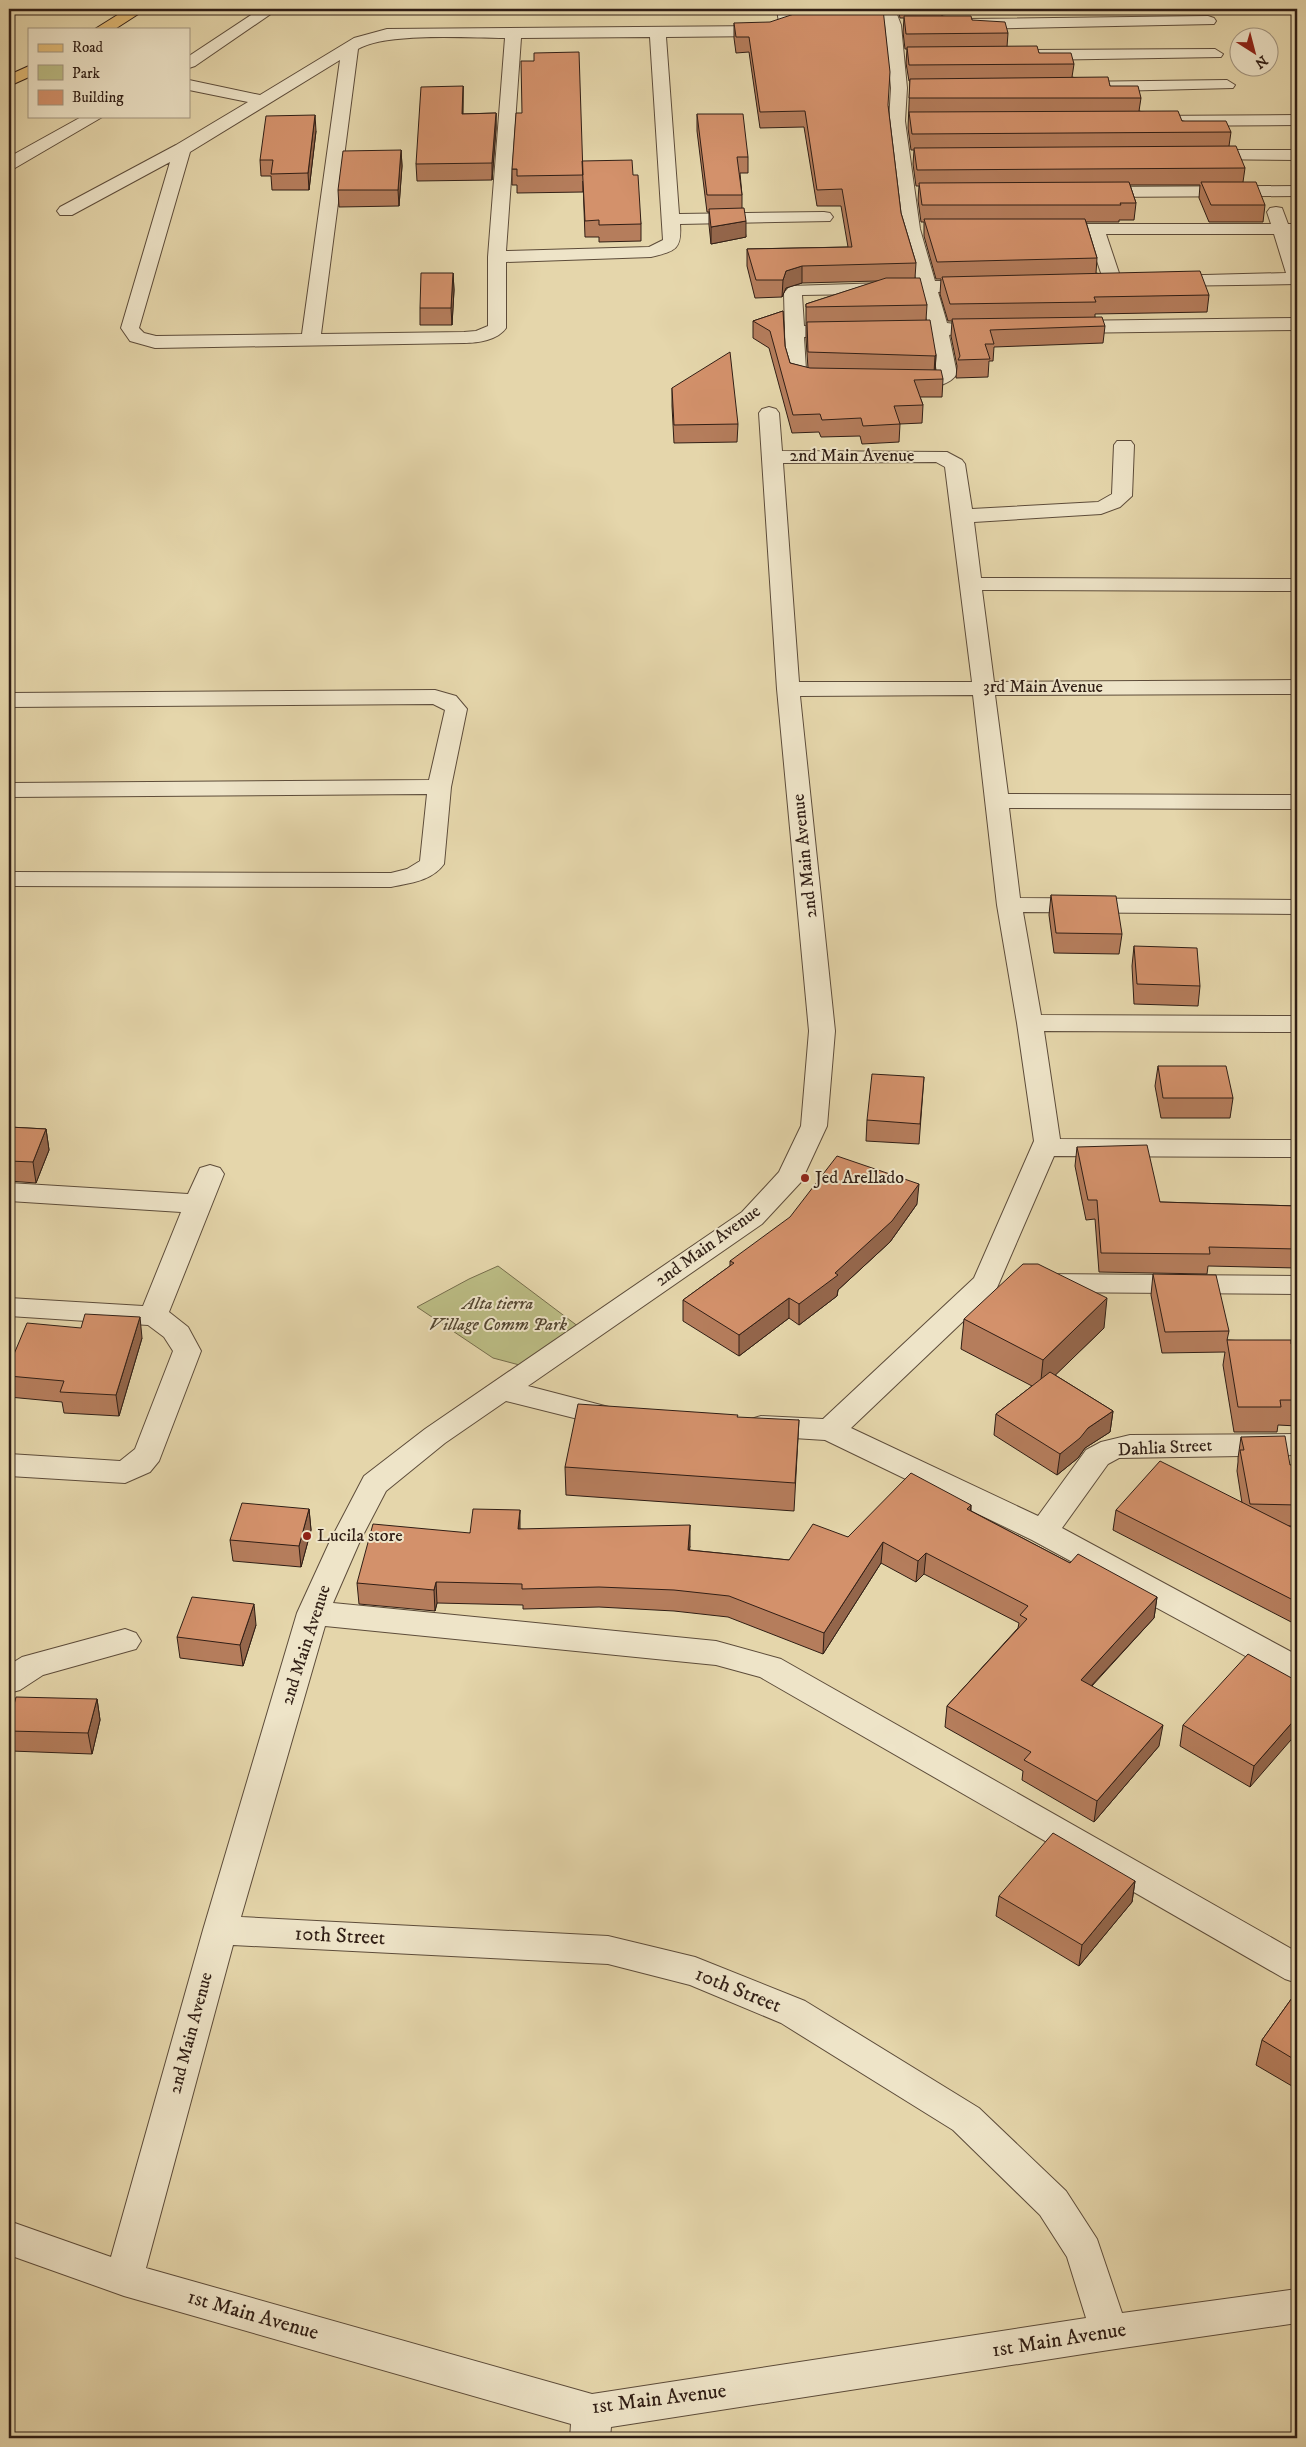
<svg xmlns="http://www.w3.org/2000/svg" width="1306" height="2447" font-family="'IM FELL DW Pica',serif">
<rect width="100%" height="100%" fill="#e5d6ab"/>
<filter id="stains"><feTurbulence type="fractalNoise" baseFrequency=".004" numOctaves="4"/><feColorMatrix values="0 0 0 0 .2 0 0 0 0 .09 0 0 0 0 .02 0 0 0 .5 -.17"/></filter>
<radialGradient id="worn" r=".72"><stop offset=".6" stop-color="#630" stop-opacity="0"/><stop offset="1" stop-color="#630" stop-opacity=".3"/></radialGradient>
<path fill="#bbbc84" stroke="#766d4c" d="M498,1266l85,64 -56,37 -34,-9 -76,-51 52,-28z"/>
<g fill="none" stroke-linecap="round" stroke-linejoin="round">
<defs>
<path id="minor" d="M260,9h18l-83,57 -6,2v-12z
M777,9h16l2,16 -2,3 -24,8 -103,1 13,177 145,-2 6,1 3,4 -3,4 -150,3c2,26 -5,27 -29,33l-145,5v66c-8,12 -28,15 -42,15l-309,5 -25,-7 -9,-13 49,-166 -98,53h-12l-3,-4 3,-4 116,-62 72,-43 -59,-12v-10l71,15 94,-57 33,-9 381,-3 11,-3zM650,37l13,203 -14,7 -143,4 15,-213zM505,38l-17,219v69l-12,5 -12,1 -143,2 37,-285c29,-17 111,-11 147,-11zM340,60l-38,274 -146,2 -12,-3 -5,-5 51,-176z
M879,9h16l6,16 6,63 -2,33 15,108 15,52h43l6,1 3,4 -3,4 -6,1 -40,1 9,31 16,2 2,4 -2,4 -14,2 8,39c-12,17 -41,15 -59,10l-3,-4 3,-4c13,-3 28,3 39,-3l-6,-38 -43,-1 -2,-4 2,-4 40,-2 -8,-31 -118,2 2,31 47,1 2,4 -2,4 -47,2 2,33 23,4 3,4 -3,4 -7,2 -32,-5 -4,-9 -2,-77 6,-7 127,-4 -15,-53 -13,-108 2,-33 -6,-63z
M1208,16l6,2 2,3 -2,3 -245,5 -8,-5 8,-5z
M1215,49l8,5 -2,3 -187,3 -8,-5 8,-5z
M1227,80l8,5 -2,3 -160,4 -8,-5 8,-5z
M1297,115v10l-153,1 -6,-1 -2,-4 2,-4 6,-1z
M83,116h21l-89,52 -6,1v-12z
M1204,150h93v10l-99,-1 -2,-4 2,-4z
M1297,186v10l-201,1 -6,-1 -3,-4 3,-4 6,-1z
M1276,207l6,1 6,16h9v10h-5l5,17v33l-131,2 -6,-1 -3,-4 3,-4 6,-1 120,-3 -12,-39h-168l16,48 -3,4h-12l-3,-4 -16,-48 -43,-1 -3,-4 3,-4 6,-1h220l-4,-12 3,-4z
M1297,318v12l-230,3 -7,-2 -2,-4 2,-4 7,-2z
M769,407l7,2 3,4 3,38 165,1 15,8 3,4 7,45 126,-7 14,-8 2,-49 3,-4h14l3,4 -2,51 -12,11 -19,7 -127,8 7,56 316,1v12l-315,-1 12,92 303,-2v14l-302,1 13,99 289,1v14l-288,-1 11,90 277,2v14l-274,-2 18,103 256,1v16l-253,-1 16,108 237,1v17l-243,-1 -58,134 -145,138 187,88 48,-66 15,-8 29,-7 167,-1v21l-178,3 -11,6 -46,64 235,127v26l-11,-3 -254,-138 -207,-100 -64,-4 -10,-3 -5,-7 5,-7 10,-3 62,3 151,-141 60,-137 -17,-118 -20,-118 -24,-210 -173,1 35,335 -8,95 -26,56 -39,42 -234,162 96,25 5,7 -5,7 -10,3 -108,-27 -61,42 -59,48 -26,50 -27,62 383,38 65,18 516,293v31l-12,-4 -525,-302 -44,-12 -391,-39 -84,291 367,19 87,21 110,44 174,107 87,83 31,48 25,74 175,-24v34l-188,27 -498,77 -1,11h-40l1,-14 -447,-128 -115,-41v-34l102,36 92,-327 94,-317 33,-72 34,-65 61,-47 317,-217 37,-40 22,-46 8,-95 -32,-342 -18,-276 3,-4zM936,462l9,5 27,215h-173l-16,-219zM233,1945l375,19 82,21 91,38 172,107 87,85 27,42 19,61 -494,76 -446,-126z
M435,690l21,6 11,13 -16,78 -7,77c-12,17 -34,19 -53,23l-382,-1v-14l382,1 16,-4 13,-8 7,-67 -418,3v-14l420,-3 16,-70 -12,-6 -424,3v-14z
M210,1165l10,3 4,6 -55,138 19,15 13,24 -42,110 -9,11 -25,11 -116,-7v-22l111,7 15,-12 38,-98 -9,-14 -16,-12 -139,-9v-18l134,8 38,-94 -172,-11v-18l179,11 12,-26z
M1040,1274l257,2v18l-257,-2 -10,-2 -4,-7 4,-7z
M125,1629l11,4 5,8 -5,8 -93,26 -23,15 -11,3v-28l13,-8z"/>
<path id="major" d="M127,9h19l-31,20h-20z
M29,66v11l-20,9v-11z"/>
</defs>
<use href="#minor" stroke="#5d4c3a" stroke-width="2"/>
<use href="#major" stroke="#301e15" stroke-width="2"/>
<use href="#minor" fill="#eee4c8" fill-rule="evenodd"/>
<use href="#major" fill="#e2bb76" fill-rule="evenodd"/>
</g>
<path fill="#b57d5c" stroke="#301e15" d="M898,9h44v7l30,4 36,13 -1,14 32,6 35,11 -2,13 38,9 31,12 -2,13 92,21 -2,14 16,22 -2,14 22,23 -2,17h-54l-10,-24 1,-13h-70l6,18 -2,17h-15v2h-33l11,36 -1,15 113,22 -2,17 -112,2v3l10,9 -2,17 -109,4 -1,14h-4l-1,16 -32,1 1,-12 -6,-30 1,-15h-4l-8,-27 1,-15h-5l-12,-43v-14h-3l-3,-22 1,-14h-3l-3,-22 1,-14h-3l-3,-22 2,-47h-1l-3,-18 1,-14h-2l-2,-17 1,-14h-4z
M734,23l154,83 13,107 15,50 -1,15 12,27 -1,15 10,35 -1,15 8,9 -1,18h-22l3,8 -1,18 -22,1 -1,18 -37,2 -2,-8 -39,1 -2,-5 -27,1 -23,-85 -16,-10v-17l30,-10 2,35 5,17 18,5 -2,-29v-35l72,-23 -76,2 -16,5 -4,9 -27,1 -8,-32v-17l101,-2 -7,-41h-24l-13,-79 -44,1 -11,-76 -13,1 -2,-15z
M463,86v28l33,-1v16l-4,51 -75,1 -1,-17z
M697,114l51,43v16h-8l2,22v13l4,29 -35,7 -2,-19v-13h-2l-10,-81z
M316,131l-7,59h-37l-1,-14h-10l-1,-16z
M401,150l1,16 -3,40 -60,1 -1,-17z
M512,169l71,1 50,5 8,49v17l-42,1v-5h-14l-2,-56v11l-66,1v-8h-5z
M453,273l1,17 -2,35h-32v-17z
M672,388l66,36 -1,18 -63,1 -2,-37z
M1051,895l71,39 -3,20 -65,-1 -5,-38z
M1134,946l66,40 -2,20 -64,-2 -2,-38z
M1158,1066l75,32 -3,20h-69l-6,-32z
M924,1077l-5,67 -53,-3 1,-21z
M9,1127l37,2 3,21 -13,33 -27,-2v1z
M1077,1147l83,55 137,4v62l-89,-2 -1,8 -108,-2 -4,-53 -9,1 -11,-54z
M917,1204l-27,38 -52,48 -1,6 -38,29 -10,-7 -50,38 -56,-35v-21l47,-34v-5z
M1153,1274l76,57 -2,9 70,4v82l-19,-1 -1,7h-43l-11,-67 2,-13 -63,1 -11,-58z
M964,1319l140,9 -49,47 58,36 -3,21 -25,16 -7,10 -21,17 -63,-40 2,-21 36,-28 -71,-37z
M142,1338l-23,78 -55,-3 -2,-11 -53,-5v-31z
M799,1420l-5,91 -228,-16 -1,-28z
M1241,1437l49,28h7v61h-9l9,4v95l-184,-95 3,-20 126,-7 -5,-32 1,-9v-4z
M971,1505v6l99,52 87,34 -3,21 -62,68 67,60 -65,76 -72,-42 1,-9 -78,-44 2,-21 71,-78 1,-5 -95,-49 -8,8 -35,-19 -58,91 -95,-37 -54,-6 -75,-4 -76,2v-4l-86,-2 -2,8 -76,-7 -2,-21 113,-50 50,-4 170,17 -1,4 100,10 59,-23z
M309,1509l2,21 -10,37 -68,-6 -3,-21z
M256,1625l-13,41 -63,-8 -3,-21z
M1297,1681l-47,106 -70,-41 3,-21z
M97,1699l3,21 -8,34 -81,-3 -2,-12v-15z
M1135,1881l-3,21 -53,64 -83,-50 3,-20z
M1297,1991v98l-41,-24 6,-25z"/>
<path fill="#94664b" stroke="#301e15" d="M463,86v16l-1,28v-16z
M496,113v16l-4,51v-17z
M315,115l1,16 -7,59 -1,-17z
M401,150l1,16 -3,40 -1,-16z
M746,221v16l-35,7v-17z
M802,266v17l-16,5 -4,9 1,-17 3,-9z
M453,273l1,17 -2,35 -1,-17z
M936,355l-1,18h-1l1,-17z
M46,1129l3,21 -13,33 -3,-21z
M919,1184l-2,20 -27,38 -52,48 -1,6 -38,29v-21l36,-31z
M789,1298v20l-50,38v-21z
M1107,1298l-3,30 -64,62 3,-30z
M140,1317l2,21 -23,78 -3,-21z
M1113,1411l-3,21 -25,16 -7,10 -21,17 3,-21 28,-26z
M971,1505l-2,21 -2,-17z
M309,1509l2,21 -10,37 -2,-21z
M520,1510v21l-2,-2z
M690,1525v21l-3,25 1,-21z
M883,1542l-2,21 -58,91 1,-21z
M926,1553l-2,21 -8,8 2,-21z
M436,1582l1,21 -2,8 -1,-21z
M1157,1597l-3,21 -76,82 3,-20z
M254,1604l2,21 -13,41 -3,-21z
M97,1699l3,21 -8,34 -4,-21z
M1297,1717v16l-47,54 4,-21z
M1163,1725l-4,21 -65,76 3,-21z
M1135,1881l-3,21 -53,64 3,-21z"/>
<path fill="#d3916b" stroke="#301e15" d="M796,9h87l7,63 -2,33 13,108 15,50 -114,3 -16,5 -3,9h-27l-9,-31 105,-2 -10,-58 -25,1 -12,-79 -45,1 -11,-75h-13l-2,-14 36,-1 24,-8z
M904,16h67l1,4 33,2 3,11 -102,1z
M1037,46l2,7h32l3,11 -165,1 -2,-18z
M579,52l4,123 -66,1v-7h-5l4,-56h6l-1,-52h13v-8z
M1108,77l2,9h28l3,12h-232l1,-19z
M463,86l-1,28 34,-1 -4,50 -76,1 5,-77z
M1178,111l4,10h44l5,11 -319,2 -3,-22z
M697,114h46l5,43h-11l5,38h-35z
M315,115l-7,58 -37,1 2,-14h-13l6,-44z
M1236,146l9,22 -328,2 -3,-22z
M401,150l-3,40h-60l5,-39z
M632,160l1,15h5l3,49 -42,1v-5l-14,1 -3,-60z
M1129,182l7,21h-16l1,2h-199l-3,-22z
M1201,182h55l9,23h-54z
M744,208l2,13 -35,6 -2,-18z
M924,219h161l12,39 -160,4z
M1200,271l9,24 -115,2 2,5 -146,2 -8,-27z
M421,273h32l-2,35h-31z
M886,278h34l7,27 -121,2v-3z
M783,311l2,35 5,17 20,5 131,2 2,9 -29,1 9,25 -29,1 6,18 -37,2 -2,-8 -39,2 -2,-6 -27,1 -23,-84 -17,-10z
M1102,317l3,9 -115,4 4,14h-9l5,15 -32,1 2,-4 -8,-37z
M930,320l6,35 -1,1 -127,-4 -1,-30z
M730,352l8,72 -64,1 -2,-37z
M1051,895l65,1 6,38 -66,-1z
M1134,946l63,2 3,38 -63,-2z
M1158,1066h68l7,32h-70z
M872,1074l52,3 -4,47 -53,-4z
M9,1127l37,2 -13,33 -24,-1z
M1147,1145l13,57 137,4v43l-88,-2 1,7 -109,-1 -4,-53h-9l-11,-53z
M837,1156l82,28 -27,37 -57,52 3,2 -39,29 -10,-6 -50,37 -56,-35 51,-37 -4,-2 60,-44z
M1023,1264h15l69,34 -64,62 -79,-41z
M1153,1274l63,1 13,56 -64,1z
M85,1314l55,3 -24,78 -56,-3 4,-11 -55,-5v-10l18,-43 54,5z
M1227,1340h64v4h6v56h-17l1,7h-43z
M1050,1372l63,39 -25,17 -8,10 -20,16 -64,-40z
M578,1404l160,11 -1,2 62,3 -4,63 -230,-16z
M1285,1436l5,29h7v40l-47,-1 -10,-54h4l-3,-13z
M1160,1461l137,69v72l-181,-92z
M911,1473l60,32 -4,4 103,54 8,-9 79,43 -76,83 82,45 -66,76 -73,-41 7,-8 -84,-46 80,-87 -7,-4 8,-9 -102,-53 -8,8 -35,-19 -59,91 -95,-37 -55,-6 -75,-3 -77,2v-5l-86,-2 -2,8 -77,-7 16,-59 97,9 3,-24 47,1 -2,19 172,-4 -2,25 101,10 24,-36 35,13z
M242,1503l67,6 -10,37 -69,-6z
M192,1597l62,7 -14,41 -63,-8z
M1248,1654l49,27v36l-43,49 -71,-41z
M16,1697l81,2 -9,34 -79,-2v-7z
M1053,1833l82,48 -53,64 -83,-49z
M1297,1991v70l-35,-21z"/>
<g fill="#8f2418" stroke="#eee4c8" stroke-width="2">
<circle cx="805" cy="1178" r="5"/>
<circle cx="307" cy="1536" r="5"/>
</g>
<g text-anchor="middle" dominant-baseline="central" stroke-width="4" stroke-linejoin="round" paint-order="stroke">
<g font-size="18" fill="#301e15" stroke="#eee4c8">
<text x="852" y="456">2nd Main Avenue</text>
<text x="1043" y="687">3rd Main Avenue</text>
<text transform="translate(805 856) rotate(-96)">2nd Main Avenue</text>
<text transform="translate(708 1246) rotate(-36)">2nd Main Avenue</text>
<text transform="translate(1165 1448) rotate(-3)">Dahlia Street</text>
<text transform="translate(306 1645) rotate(-72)">2nd Main Avenue</text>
<text transform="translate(191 2033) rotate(-75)">2nd Main Avenue</text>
</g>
<g font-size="18" fill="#301e15" stroke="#eee4c8" text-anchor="start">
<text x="815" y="1178">Jed Arellado</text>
<text x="317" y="1536">Lucila store</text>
</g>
<g font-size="18" font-style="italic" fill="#534631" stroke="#eee4c8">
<text x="498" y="1304">Alta tierra<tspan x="498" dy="21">Village Comm Park</tspan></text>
</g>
<g font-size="21" fill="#301e15" stroke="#eee4c8">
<text transform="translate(340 1936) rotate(3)">10th Street</text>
<text transform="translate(738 1990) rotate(22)">10th Street</text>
<text transform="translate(253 2315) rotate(16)">1st Main Avenue</text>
<text transform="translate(1059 2340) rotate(-9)">1st Main Avenue</text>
<text transform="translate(659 2399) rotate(-7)">1st Main Avenue</text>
</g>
</g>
<rect width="1306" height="2447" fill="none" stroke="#e5d6ab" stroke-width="30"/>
<rect x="10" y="10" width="1286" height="2427" fill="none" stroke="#301e15" stroke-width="2.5"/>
<rect x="15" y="15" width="1276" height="2417" fill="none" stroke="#301e15"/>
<rect x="28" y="28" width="162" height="90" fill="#eee4c8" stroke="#a29580"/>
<rect x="38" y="44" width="25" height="8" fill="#e2bb76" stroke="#a29580"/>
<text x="72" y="52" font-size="15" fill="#301e15">Road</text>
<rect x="38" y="65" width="25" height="15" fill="#bbbc84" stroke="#a29580"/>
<text x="72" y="78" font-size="15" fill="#301e15">Park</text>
<rect x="38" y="90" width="25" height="15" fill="#d3916b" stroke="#a29580"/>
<text x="72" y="102" font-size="15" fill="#301e15">Building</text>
<g transform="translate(1254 52) rotate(144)"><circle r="24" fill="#eee4c8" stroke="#a29580"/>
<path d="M0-4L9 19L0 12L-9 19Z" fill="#8f2418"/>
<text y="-8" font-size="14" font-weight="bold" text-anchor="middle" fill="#301e15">N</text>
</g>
<rect width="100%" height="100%" filter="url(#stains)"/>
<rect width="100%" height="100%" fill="url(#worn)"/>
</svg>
